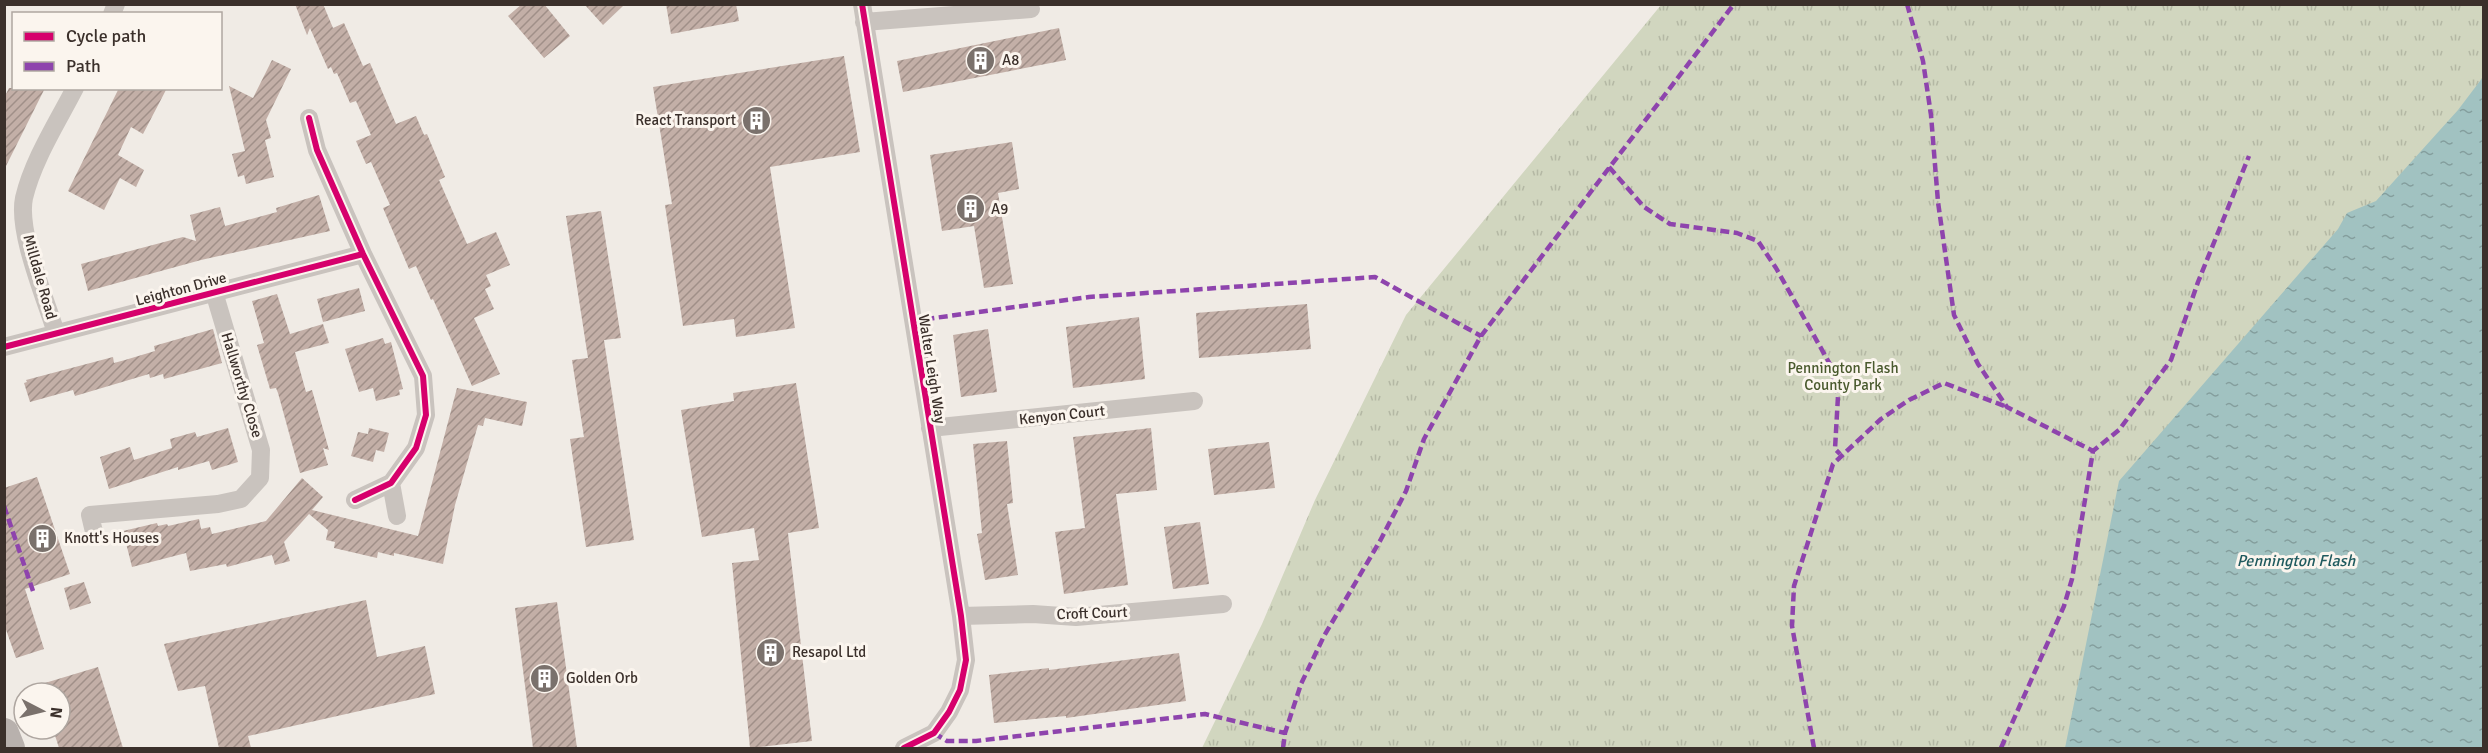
<svg xmlns="http://www.w3.org/2000/svg" width="2488" height="753" font-family="Signika,sans-serif">
<defs>
<pattern id="park-tufts" width="24" height="20" patternUnits="userSpaceOnUse" patternTransform="scale(1.5)"><rect width="24" height="20" fill="#d1d6bf"/><path d="M3 7l-1-3M5 7V3M7 7l1-3M15 17l-1-3M17 17v-4M19 17l1-3" fill="none" stroke="#b4b8a4"/></pattern>
<pattern id="water-ripples" width="26" height="14" patternUnits="userSpaceOnUse" patternTransform="scale(1.5)"><rect width="26" height="14" fill="#a1c2c1"/><path d="M2 4q2-2 4 0t4 0M15 11q2-2 4 0t4 0" fill="none" stroke="#849e9d"/></pattern>
<pattern id="building-hatch" width="6" height="6" patternUnits="userSpaceOnUse" patternTransform="scale(1.5)"><rect width="6" height="6" fill="#c3afa7"/><path d="M-1 1l2-2M0 6l6-6M5 7l2-2" fill="none" stroke="#a08f88"/></pattern>
</defs>
<rect width="100%" height="100%" fill="#f0ebe5"/>
<path fill="url(#park-tufts)" d="M1661,5h822v743h-1281l60,-124 53,-124 91,-185z"/>
<path fill="url(#water-ripples)" d="M2483,77v671h-418l54,-267 219,-252 9,-16 29,-12 82,-91z"/>
<path fill="url(#building-hatch)" d="M295,4h28l10,24 11,-5 19,43 7,-3 26,61 20,-8 8,19 3,-1 18,43 -6,3 28,64 29,-12 14,33 -24,10 5,11 -6,3 9,20 -20,9 26,56 -28,12 -39,-87 -2,1 -15,-34 -7,3 -26,-61 7,-3 -19,-43 -5,2 -10,-23 15,-6 -15,-34 -6,2 -13,-30 -3,1 -3,-7 -3,2 -18,-41 -3,7z
M522,4h22l26,32 -26,22 -36,-42z
M584,4h41l-22,21z
M666,4h70l3,17 -68,13z
M1059,28l7,32 -163,32 -6,-31z
M844,56l16,96 -90,15 25,161 -59,9 -2,-18 -51,7 -18,-121 7,-1 -19,-117z
M272,60l19,9 -25,51 5,18 -6,2 9,37 -28,7 -2,-9 -6,2 -6,-23 13,-3 -16,-65 24,12z
M9,88h36l-41,82v-72z
M119,88h48l-24,46 -12,-7 -13,28 26,15 -8,17 -16,-9 -16,32 -36,-19z
M1012,142l7,47 -21,4 15,91 -29,4 -10,-62 -32,5 -12,-76z
M319,195l11,36 -129,29 -113,31 -7,-27 102,-27 13,4 -6,-26 30,-8 5,19 52,-14 -1,-4z
M601,211l20,127 -17,2 30,200 -48,7 -16,-108 14,-2 -12,-77 16,-2 -22,-142z
M359,288l6,23 -42,11 -6,-23z
M277,294l13,40 33,-10 6,19 -34,9 11,40 6,-2 17,60 -6,-2 5,17 -28,8 -22,-80 -2,-5 -6,1 -13,-44 7,-2 -12,-42z
M1307,304l4,45 -112,9 -3,-45z
M1139,317l6,62 -72,9 -7,-61z
M213,329l9,34 -58,16 -1,-5 -13,4 -1,-4 -74,22 -2,-6 -43,12 -6,-19 3,-1 -1,-2 87,-23 1,6 11,-3 30,-9 -1,-5z
M988,329l9,63 -36,5 -8,-62z
M383,338l2,6 6,-2 12,47 -4,1 1,5 -24,6 -3,-13 -14,4 -14,-43z
M796,383l23,145 -31,5 24,208 -62,7 -18,-185 27,-3 -5,-32 -52,9 -21,-127 53,-9 -1,-8z
M457,388l70,14 -5,24 -37,-8 -2,8 -5,-1 -23,80 -12,59 -49,-11v3l-16,-4 -1,6 -43,-10 1,-6 -9,-2 2,-10 -19,-16 -25,28 6,19 -15,4 -3,-10 -45,12 -1,-3 -36,7 -4,-18 -54,14 -9,-36 34,-8 1,3 9,-2 1,2 31,-7 2,10 9,-2 2,7 54,-13 36,-43 21,19 -11,13 106,26z
M228,428l10,34 -26,8 -3,-9 -31,9v-3l-69,22 -9,-32 30,-10 4,13 38,-12 -2,-9 25,-7 2,5z
M369,428l20,5 -5,19 -8,-2 -3,12 -22,-6 7,-24 10,2z
M1151,428l6,62 -41,4 12,91 -64,9 -9,-62 30,-4 -12,-91z
M1007,441l6,62 -6,1 11,71 -33,5 -8,-46 5,-1 -9,-89z
M1269,442l6,46 -61,7 -6,-46z
M37,477l33,97 -45,15 19,60 -28,9 -12,-34v-136z
M1200,522l9,62 -36,5 -9,-62z
M84,582l7,21 -21,7 -6,-22z
M366,600l11,57 48,-11 10,48 -187,42 3,12h-32l-14,-62 -27,5 -14,-47z
M557,602l20,146h-44l-18,-140z
M1179,653l7,48 -120,17v-2l-72,7 -5,-48 60,-7v2z
M98,667l25,81h-64l-6,-19h7v-36h-34l-1,-4z"/>
<g fill="none" stroke-linecap="round" stroke-linejoin="round">
<path stroke="#c9c3be" stroke-width="18" d="M862,4l99,612 5,44 -6,30 -11,22 -15,21 -30,15
M112,14l4,-10
M864,22l167,-13
M309,118l8,32 46,104 60,122 3,39 -10,33 -25,35 -36,17
M56,333c-10,-33 -39,-101 -32,-135 9,-38 33,-75 51,-110
M4,347l359,-93
M930,428l264,-27
M391,483l6,33
M94,532l-4,-17 128,-11 23,-5 19,-21 1,-28 -47,-158
M961,616l72,-2 43,3 147,-13"/>
<path stroke="#b8b1ad" stroke-width="30" d="M4,733l6,15"/>
<path stroke="#8e44ad" stroke-width="4.5" stroke-dasharray="9 4.5" stroke-linecap="butt" d="M1907,4l16,57 8,54 7,87 16,113 24,49 29,43 86,44
M1609,167l35,40 26,17 67,9 21,8 18,27 55,98 7,30 -3,53 5,5
M912,321l177,-24 286,-20 106,59
M4,506l29,85
M934,733l13,8h29l229,-27 80,19
M1283,748l2,-15 16,-49 23,-48 56,-95 26,-50 18,-52 57,-103 253,-332
M1814,748l-22,-122 2,-40 39,-122 48,-45 28,-19 35,-17 63,24
M2001,748l63,-142 8,-27 21,-128 26,-21 52,-70 27,-78 51,-126"/>
<defs>
<path id="cycleway" d="M862,4l99,612 5,44 -6,30 -11,22 -15,21 -30,15
M309,118l8,32 46,104 60,122 3,39 -10,33 -25,35 -36,17
M4,347l359,-93"/>
</defs>
<use href="#cycleway" stroke="#fbf5ee" stroke-width="10"/>
<use href="#cycleway" stroke="#d6006c" stroke-width="6"/>
</g>
<defs>
<symbol id="building-disc" viewBox="-11 -11 22 22"><circle r="9.5" fill="#7a716c" stroke="#fbf5ee"/><path d="M-4-6H4V6H1V3H-1V6H-4ZM-2.5-4.3h1.7v1.8h-1.7ZM.8-4.3h1.7v1.8H.8ZM-2.5-1h1.7V.8h-1.7ZM.8-1h1.7V.8H.8Z" fill="#fff"/></symbol>
</defs>
<g fill-rule="evenodd">
<use href="#building-disc" x="964" y="44" width="33" height="33"/>
<use href="#building-disc" x="740" y="104" width="33" height="33"/>
<use href="#building-disc" x="954" y="192" width="33" height="33"/>
<use href="#building-disc" x="26" y="522" width="33" height="33"/>
<use href="#building-disc" x="754" y="636" width="33" height="33"/>
<use href="#building-disc" x="528" y="662" width="33" height="33"/>
</g>
<g text-anchor="middle" dominant-baseline="central" stroke-width="6" stroke-linejoin="round" paint-order="stroke">
<g font-size="15" fill="#3b302b" stroke="#fbf5ee" text-anchor="start">
<text x="1002" y="60">A8</text>
<text x="736" y="120" text-anchor="end">React Transport</text>
<text x="991" y="209">A9</text>
<text x="64" y="538">Knott's Houses</text>
<text x="792" y="652">Resapol Ltd</text>
<text x="566" y="678">Golden Orb</text>
</g>
<g font-size="15" fill="#3b302b" stroke="#fbf5ee">
<text transform="translate(40 277) rotate(74)">Milldale Road</text>
<text transform="translate(181 289) rotate(-15)">Leighton Drive</text>
<text transform="translate(932 369) rotate(81)">Walter Leigh Way</text>
<text transform="translate(242 385) rotate(73)">Hallworthy Close</text>
<text transform="translate(1062 415) rotate(-6)">Kenyon Court</text>
<text transform="translate(1092 613) rotate(-2)">Croft Court</text>
</g>
<g font-size="15" fill="#4a5a2e" stroke="#fbf5ee">
<text x="1843" y="368">Pennington Flash<tspan x="1843" dy="17">County Park</tspan></text>
</g>
<g font-size="16" font-style="italic" fill="#1f5a5e" stroke="#fbf5ee">
<text x="2296" y="561">Pennington Flash</text>
</g>
</g>
<rect width="2488" height="753" fill="none" stroke="#3b302b" stroke-width="12"/>
<rect x="12" y="12" width="210" height="78" fill="#fbf5ee" stroke="#aea6a0" stroke-width="1.5"/>
<rect x="24" y="32" width="30" height="9" fill="#d6006c" stroke="#aea6a0" stroke-width="1.5"/>
<text x="66" y="42" font-size="18" fill="#3b302b">Cycle path</text>
<rect x="24" y="62" width="30" height="9" fill="#8e44ad" stroke="#aea6a0" stroke-width="1.5"/>
<text x="66" y="72" font-size="18" fill="#3b302b">Path</text>
<g transform="translate(42 711) rotate(97)"><circle r="28" fill="#fbf5ee" stroke="#aea6a0" stroke-width="1.5"/>
<path d="M0-4.5L10 22L0 15L-10 22Z" fill="#7a716c"/>
<text y="-9" font-size="16" font-weight="bold" text-anchor="middle" fill="#3b302b">N</text>
</g>
</svg>
